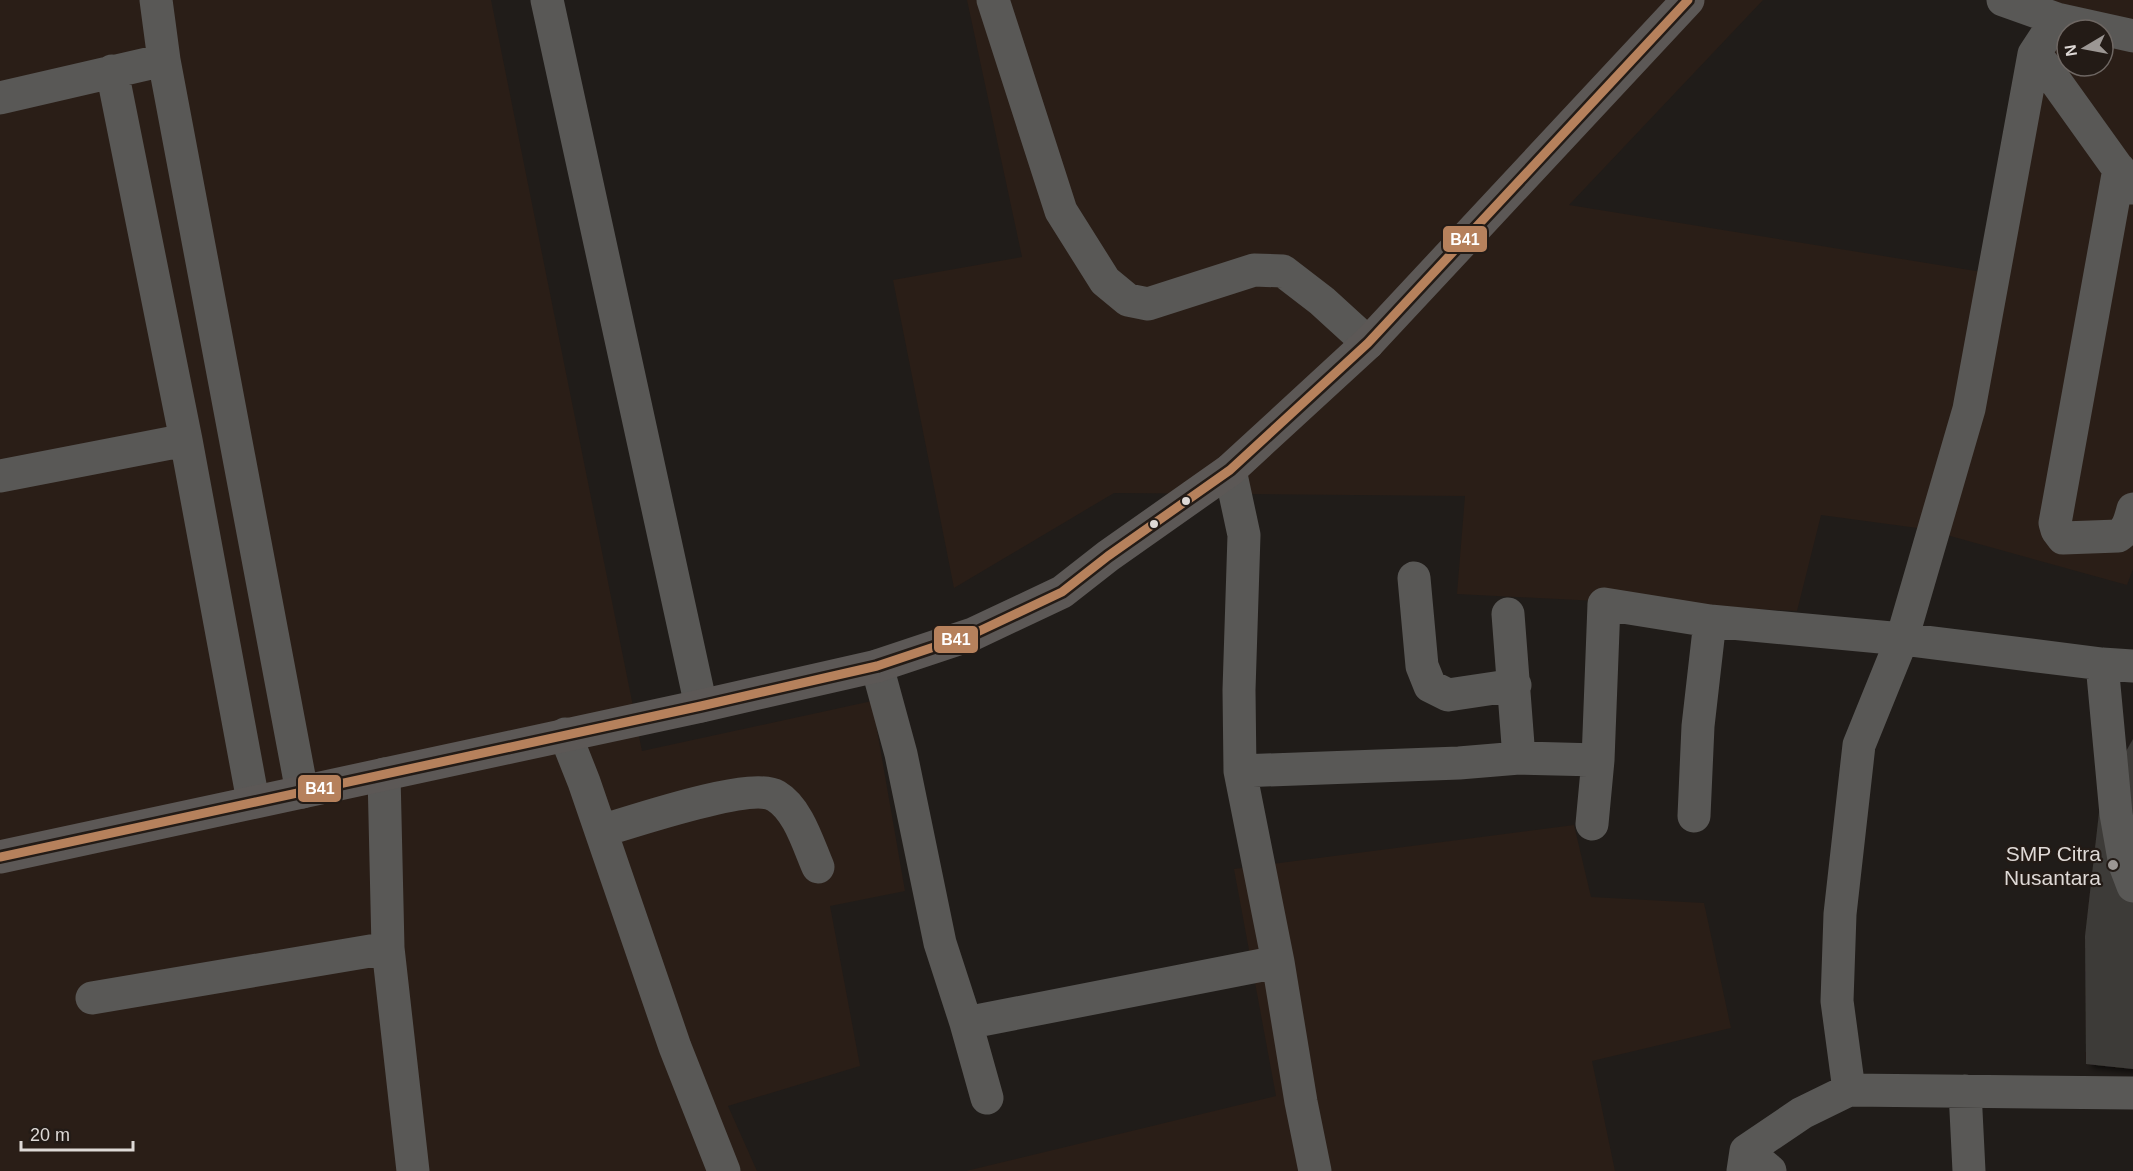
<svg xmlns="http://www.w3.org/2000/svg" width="2133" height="1171" font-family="Arial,sans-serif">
<defs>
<filter id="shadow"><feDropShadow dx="6" dy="4" stdDeviation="3" flood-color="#0009"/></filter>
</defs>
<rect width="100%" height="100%" fill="#201c19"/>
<path fill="#2a1e17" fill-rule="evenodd" d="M0,0h491l151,751 230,-50 33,190 -75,15 30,160 -132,40 29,65h-757z
M967,0h796l-194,205 413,67 55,-272h96v569l-6,16 -202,-56 -104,-14 -24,96 -340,-17 8,-98 -351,-3 -160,95 -61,-308 129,-23zM2067,30h36v36h-36z
M1574,825l17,72 113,6 27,125 -139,33 23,110h-649l310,-75 -42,-227z"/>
<path fill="#3d3a37" filter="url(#shadow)" d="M2133,739v330l-47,-5 -1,-128 16,-141z"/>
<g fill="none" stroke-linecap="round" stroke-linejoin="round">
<path stroke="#595856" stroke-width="33" d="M156,0l8,60 138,732
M547,0l154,706
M993,0l68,211 44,70 23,19 20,4 106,-34 29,1 39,30 46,42
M2003,0l54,19 -23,35 -65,355 -67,230 200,25 31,2
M2057,19l76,17
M2034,54l10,11 88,123
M112,71l74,369 67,361
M0,98l164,-38
M2119,169l-64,354 2,7 6,8 55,-2c10,-6 12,-16 15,-27
M1230,470l14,65 -5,155 1,81 38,191 23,140 14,69
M0,476l186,-36
M1414,578l8,88 8,20 18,9 67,-10
M2102,664l14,150 9,51 8,21
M877,666l24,88 39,189 26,80 21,75
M565,734l19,48 91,265 49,124
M1519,758l79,2 -6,64
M1598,760l6,-156 106,17 192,18 -43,106 -19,169 -3,87 12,89 284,3
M1240,771l219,-8 60,-5 -11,-144
M384,774l4,174 25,223
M1694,816l4,-90 12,-105
M601,831c31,-9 150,-50 175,-35 22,13 32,48 42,71
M92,998l296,-50
M966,1023l312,-61
M1965,1091l4,80
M1746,1151l24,20
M1743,1171l3,-20 56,-38 47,-23"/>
<path stroke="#5c5856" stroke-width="33" d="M0,857l701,-151 176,-40 96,-32 89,-42 46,-36 122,-86 138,-127 320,-343"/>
<defs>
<path id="bus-1" d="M0,857l701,-151 176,-40 96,-32 89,-42 46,-36 122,-86 138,-127 320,-343"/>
</defs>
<use href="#bus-1" stroke="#231b16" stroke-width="14"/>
<use href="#bus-1" stroke="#b6815c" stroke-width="9"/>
</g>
<g fill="#ded9d6" stroke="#231b16" stroke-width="2">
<circle cx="1186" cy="501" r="5"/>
<circle cx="1154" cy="524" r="5"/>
</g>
<circle fill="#9c9794" stroke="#231b16" stroke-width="2" cx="2113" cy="865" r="6"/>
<g text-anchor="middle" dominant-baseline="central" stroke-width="4.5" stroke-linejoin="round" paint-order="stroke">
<g font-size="21" fill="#ded9d6" stroke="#231b16" text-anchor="end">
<text x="2101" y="853">SMP Citra<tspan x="2101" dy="24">Nusantara</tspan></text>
</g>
</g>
<g stroke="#231b16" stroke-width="2">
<rect x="1442" y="225" width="46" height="28" rx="6" fill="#b6815c"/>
<rect x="933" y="625" width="46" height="29" rx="6" fill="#b6815c"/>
<rect x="297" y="774" width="45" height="29" rx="6" fill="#b6815c"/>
</g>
<g font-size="16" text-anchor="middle" font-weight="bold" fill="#fff">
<text x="1465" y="245">B41</text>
<text x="956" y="645">B41</text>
<text x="320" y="794">B41</text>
</g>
<g transform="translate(2085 48) rotate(260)"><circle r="28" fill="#231b16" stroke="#6e6763" stroke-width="1.5"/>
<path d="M0-4.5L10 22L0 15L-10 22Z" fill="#9c9794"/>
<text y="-9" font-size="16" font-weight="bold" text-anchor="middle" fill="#ded9d6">N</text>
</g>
<path d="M21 1141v9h112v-9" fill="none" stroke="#ded9d6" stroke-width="3"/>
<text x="30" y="1141" font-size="18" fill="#ded9d6" stroke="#231b16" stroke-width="4.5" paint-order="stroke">20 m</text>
</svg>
